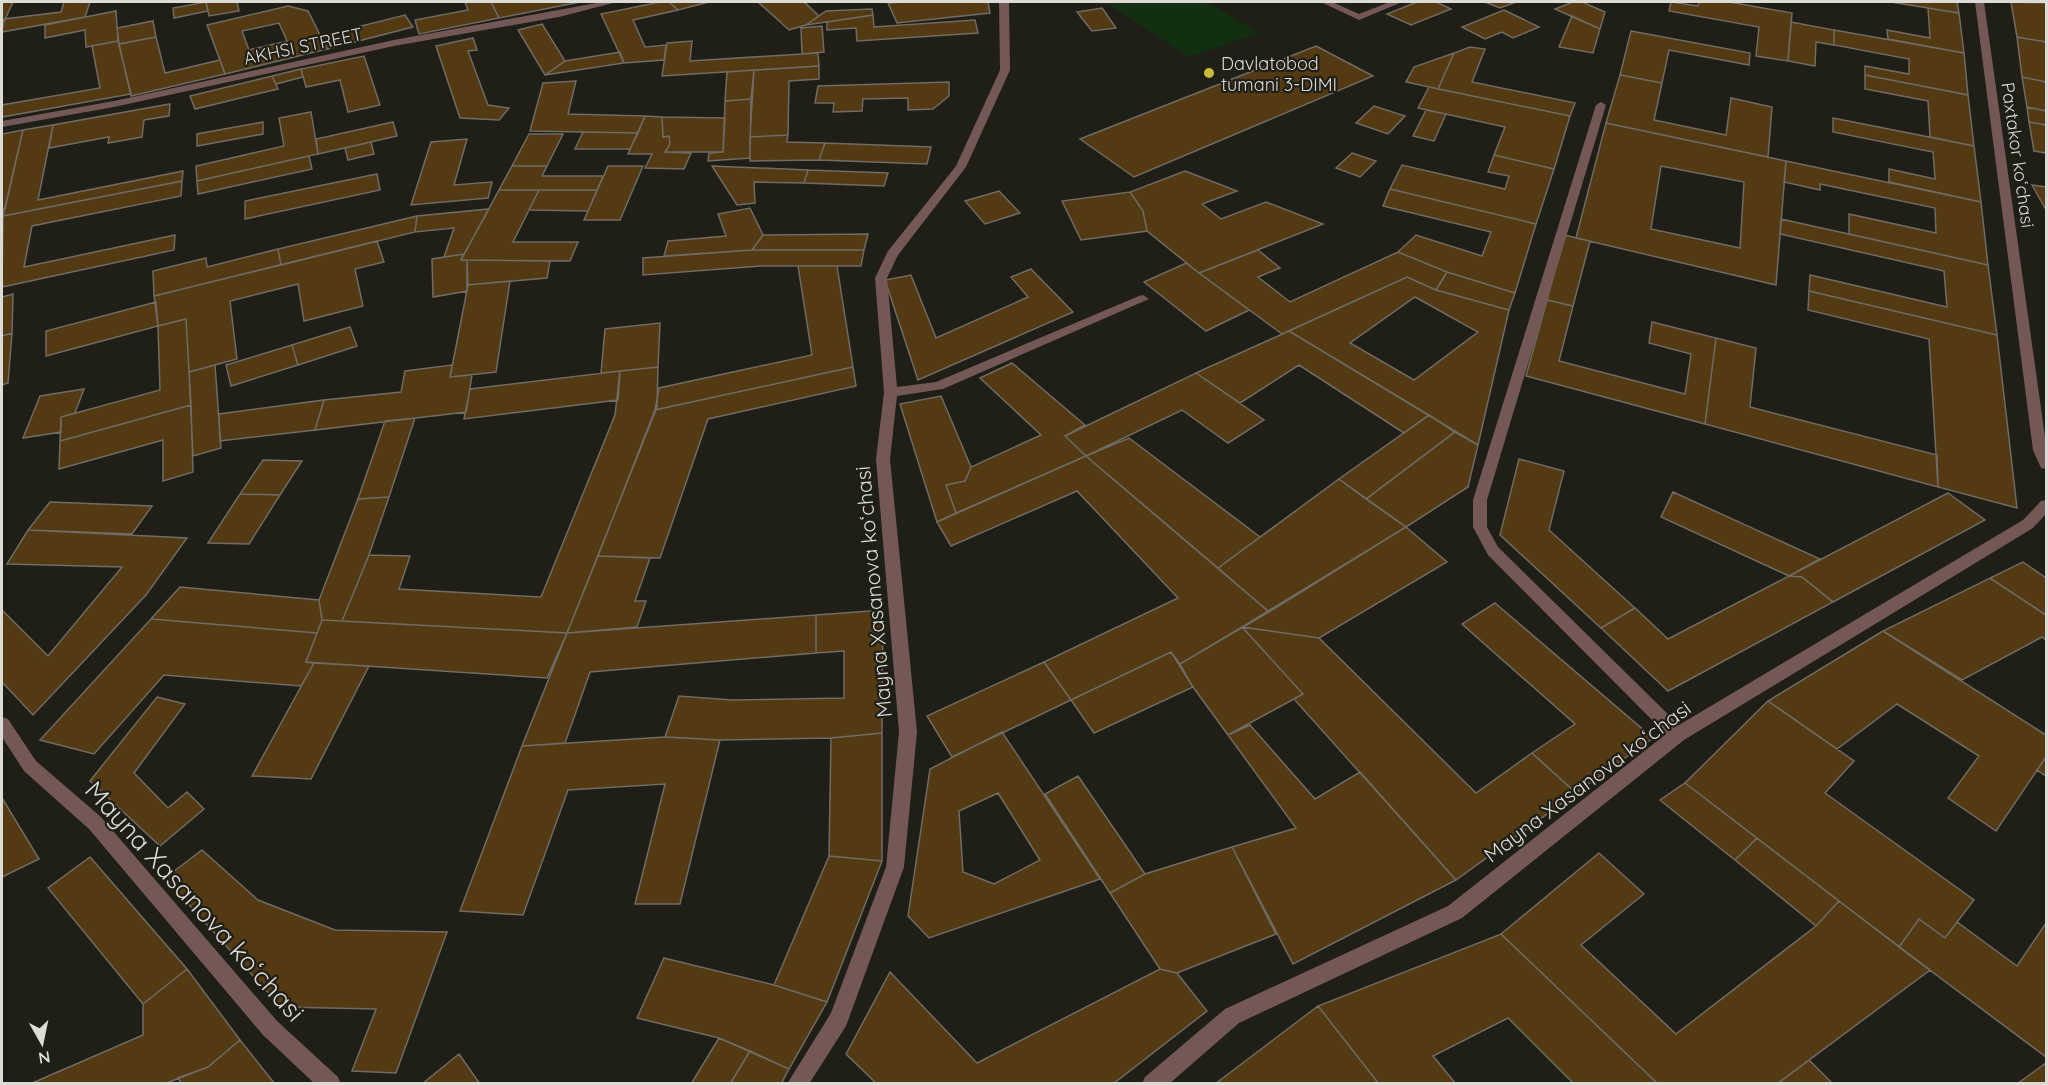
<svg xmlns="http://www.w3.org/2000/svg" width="2048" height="1085" font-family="Quicksand,sans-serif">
<rect width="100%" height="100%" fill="#1f1e17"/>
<path fill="#132f11" d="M1105,2h102l53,31 -71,24z"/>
<path fill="#533a12" stroke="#706b64" stroke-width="1.5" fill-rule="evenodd" d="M2,2h11l-11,24z
M64,2h26l-5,15 -83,15 2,-13 57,-7z
M206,2l2,9 -34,7 -1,-10z
M206,2h31l2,9 -30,5z
M465,2h26l8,16 -80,16 -4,-14 53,-10z
M491,2h89l-81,16z
M660,2h9l9,8 -45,10 12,27 21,-2 -2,15 -40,3 -23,-49z
M669,2h40l-31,8z
M758,2h46l15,14 -13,9 -17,5z
M903,2h85l2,11 -93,10 -9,-20z
M1417,2h19l15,7 -40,16 -24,-11z
M1485,2h31l-16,6z
M1573,2h9l23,10 -5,17 -45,-20z
M1671,2l27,4 1,-4h30l63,11 -4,48 -32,-5 3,-29 -90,-16z
M1891,2h66l2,11 -31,-5z
M2011,2l35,1v39l-29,-5z
M288,6l20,5 19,38 -102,25 -18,-49zM279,23l8,18 -38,9 -7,-19z
M1102,8l14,20 -24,3 -15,-19z
M1928,8l31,5 5,40 -76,-14 -1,-9 43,8z
M872,9l1,6 -67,10 20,-14z
M1504,10l35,17 -26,11 -11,-6 -17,7 -23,-12z
M116,11l2,30 -32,6 -1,-17 -40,8v-13z
M405,15l8,12 -86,22 -6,-13z
M873,15l1,12 101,-7 3,13 -121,8 -1,-13 -29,2v-8z
M1572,16l28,13 -7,24 -34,-6z
M153,21l3,16 -37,7 -2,-16z
M1791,22l43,8v15l-18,-3 -1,24 -27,-5z
M542,24l23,37 -20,14 -27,-45z
M822,26l2,26 -22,2 -1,-26z
M1834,30l130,23 4,42 -103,-20v-9l44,8v-15l-75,-14z
M1631,31l119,22 -1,12 -80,-15 -7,33 -42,-8z
M156,37l9,36 55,-13 5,14 -94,22 -12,-52z
M2017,37l29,5v40l-24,-5z
M473,38l4,12 -9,1 20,54 21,3 -10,12 -39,-2 -24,-72z
M118,41l13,53 -129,23v-12l98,-17 -8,-42z
M692,41l-2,20 128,-8 1,13 -157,10 5,-33z
M1316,46l57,30 -239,101 -54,-38z
M1470,47l15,2 -13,33 103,21 -5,13 -132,-27 16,-36z
M620,52l4,11 -79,12 20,-14z
M1454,53l-16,36 -32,-7 8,-15z
M364,56l16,49 -32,7 -8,-32 -34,7 -5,-18z
M819,66v13l-30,2 -1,54 -38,2 4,-67z
M301,69l2,8 -27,7 -4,-8z
M754,70l-3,29 -26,2 2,-29z
M1620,75l42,8 -8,37 72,15 5,-37 41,9 -4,50 -162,-34z
M1865,75l103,20 6,51 -44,-9 -2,-36 -63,-12z
M272,76l6,13 -83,20 -5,-13z
M2022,77l24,5v29l-19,-4z
M576,81l-8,33 77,2 -7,17 -108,-2 13,-48z
M949,82v14l-16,13 -25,1v-12l-45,1 -1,12 -29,1 1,-9h-19l3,-17z
M1429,87l141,29 -16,53 -60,-14 11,-28 -87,-19z
M751,99l-1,59 -42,3 1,-8 14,-1 2,-51z
M170,104l-1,12 -25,4 -2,17 -34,6 1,-6 -60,11 4,-23z
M1374,106l31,10 -17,18 -32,-11z
M2027,107l19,4v14l-17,-3z
M1426,110l20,4 -12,27 -21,-5z
M311,112l7,42 -121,27 -1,-15 88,-20 -5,-28z
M645,116l17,1 1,20 6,-1 1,8 -5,8 26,1 -7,16 -39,-1 7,-14h-24z
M662,117l63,1 -2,34h-58l5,-8 -1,-8 -6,1z
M1833,118l141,28 7,56 -92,-20v-13l46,10 -2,-27 -100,-20z
M263,122v12l-66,12v-12z
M393,122l4,14 -79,18 -2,-15z
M2029,122l17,3v28l-12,-2z
M1606,123l180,38 -10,124 -200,-47zM1661,166l83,16 -4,66 -89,-19z
M53,125l-15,75 145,-29 -1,10 -179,35 20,-86z
M23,130l-18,79h-3v-75z
M583,132l55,1 -8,16h-55z
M529,134h34l-16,32h-35z
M788,135l-1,7 38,1 -6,17 -69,1v-24z
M467,139l-13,46 38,-3 -4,16 -77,7 20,-63z
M371,142l3,12 -26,6 -3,-12z
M825,143l106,4 -4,17 -108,-4z
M1352,153l24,8 -16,16 -24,-9z
M1494,155l60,14 -18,55 -146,-35 12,-24 103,24 4,-13 -21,-4z
M309,156l3,13 -114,25 -1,-13z
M1786,161l195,41 7,63 -139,-31v-20l87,19 -1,-25 -115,-24v6l-36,-8z
M512,166h35l-5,10h61l-6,14h-98z
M608,166h35l-23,54h-36z
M712,166l96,4 -4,13 -50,-1 1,21 -18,2z
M808,170l80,3 -4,13 -80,-3z
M1185,171l52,20 -35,13 19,15 45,-17 57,22 -124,49 -52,-42 -4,-20 -13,-19z
M377,174l3,16 -135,29v-18z
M182,181l-1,15 -149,30 -8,41 151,-32 -1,15 -172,37 1,-71z
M2032,185l14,2v23z
M1390,189l146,35 -21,69 -68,-21 -49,-20 18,-17 66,21 9,-24 -108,-26z
M499,190h40l-26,52h65l-8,19 -109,-1z
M539,190h58l-9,21 -59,-1z
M999,191l21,22 -35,11 -20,-23z
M1130,192l13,19 4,20 -66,9 -19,-39z
M750,208l13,27 -11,15 -88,6 4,-15 58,-5 -8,-22z
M489,209l-25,45 -20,3 10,-29 -39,4 2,-16z
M417,216l-2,16 -134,33 -3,-16z
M1781,219l207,46 9,70 -188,-44 1,-16 137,32 -3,-36 -164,-37z
M868,234l-4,16h-112l11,-15z
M1564,235l26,6 -17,65 -26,-6z
M377,241l7,21 -29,7 8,37 -59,15 -6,-37 -68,17 7,58 -48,13 -3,-53 -28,7 -4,-30z
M278,249l3,16 -127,31 -1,-25 53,-13 1,9z
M752,250h112l-3,16h-100l-118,9v-17z
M1258,250l22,18 -22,9 32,25 108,-50 49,20 -11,18 -29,-13 -125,57 -83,-61z
M464,254l-3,6h6v31l-34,6 -1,-38z
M467,260l83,1 -3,17 -79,7z
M1186,263l13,10 50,37 -43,21 -62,-49z
M798,266h39l16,101 -198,43 4,-22 153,-33z
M1031,269l42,43 -155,68 -33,-100 26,-5 25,63 92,-41 -17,-20z
M1447,272l68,21 -6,17 -73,-20z
M1407,277l29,13 73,20 -31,135 -189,-114zM1415,297l63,35 -64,48 -64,-37z
M510,281l-14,91 -46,5 18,-92z
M1809,291l188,44 20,173 -79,-21 -9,-148 -121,-29z
M13,294l-1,39 -10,3v-39z
M1547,300l26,6 -14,55 126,33 6,-40 -42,-11 3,-21 64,16 -11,86 -179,-48z
M156,302l2,24 -112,30v-25z
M186,319l5,86 -131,36 1,-24 99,-27 -2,-64z
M660,323l-2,44 -57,6 4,-44z
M350,327l7,19 -59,19 -6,-20z
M1289,331l140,84 -25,18 -105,-68 -59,38 -44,-30z
M12,333l-4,50 -6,2v-49z
M1716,338l40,10 -6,59 187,48 1,32 -233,-63z
M292,345l6,20 -67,21 -5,-21z
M1012,363l73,62 -20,11 21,20 -130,57 -10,-28 19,-4 6,-14 70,-32 -61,-57z
M215,365l6,83 -28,8 -4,-84z
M452,365l-2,12 22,-2 -6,37 -151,18 9,-30 77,-8 4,-21z
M658,367l-1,40 -90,226 -225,-12 27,-66 41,1 -11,33 142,8 74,-182 5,-44z
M853,367l3,19 -148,33 -48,139 -62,-2 57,-146z
M620,371l-2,29 -154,19 6,-30z
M1196,373l68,47 -36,23 -46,-33 -96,46 -21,-20z
M84,389l-9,24 -14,4v15l-38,6 17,-42z
M941,396l30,71 -6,14 -19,4 10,28 -19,9 -37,-118z
M324,400l-9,30 -95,11 -1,-27z
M191,405l2,67 -30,9v-41l-104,29 1,-28z
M1429,415l26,17 -89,67 -27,-20z
M415,418l-26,79 -31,2 27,-78z
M1455,432l23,13 -10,42 -62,40 -40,-28z
M1129,438l131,99 -42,31 -132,-112z
M1086,456l183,156 -89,52 -9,-12 -100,48 -27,-38 134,-64 -101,-107 -126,55 -14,-24z
M1519,459l45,12 -15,59 86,78 -34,20 -101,-93z
M263,460l39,1 -22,34 -40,-1z
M1339,479l67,48 -137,85 -51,-44z
M1673,492l147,67 -31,17 -128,-59z
M1948,493l37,27 -152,82 -31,-25 -13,-1z
M240,494l40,1 -31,49 -41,-1z
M389,497l-20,58 -27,66 -20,-1 -3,-20 39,-101z
M50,502l102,4 -20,28 -104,-4z
M1406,527l41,35 -128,76 -77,-11z
M28,530l159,8 -41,57 -113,120 -31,-33v-72l46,46 74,-89 -115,-3z
M598,556l52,2 -15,43h11l-9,26 -70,6z
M2023,562l23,16v37l-56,-37z
M1789,576l13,1 31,25 -165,89 -67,-63 34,-20 33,31z
M1990,578l56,37v25l-4,-3 -80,43 -79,-49z
M180,587l139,13 3,20 -5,13 -166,-14z
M1495,603l158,135 -77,55 -44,-40 43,-29 -113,-100z
M883,610l-1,123 -51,5 -111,2 -55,-3 14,-41 53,4 112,-2v-47l-28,2v-38z
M816,615v38l-226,19 -25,71 -43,3 45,-113z
M151,619l166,14 -11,29 8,1 -13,23 -137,-11 -70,79 -54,-14z
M322,620l20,1 225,12 -20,45 -241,-16z
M1242,627l77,11 157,155 56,-40 44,40 -120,87 -162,-181 9,-5z
M1242,627l61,67 -75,41 -35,-48 -13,-23z
M1883,631l163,104v22l-50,74 -48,-33 31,-42 -82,-52 -60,45 -69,-48z
M1171,652l22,35 -99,46 -23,-33z
M1044,662l27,38 -119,57 -25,-41z
M314,663l55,3 -58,113 -59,-3z
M157,697l28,7 -51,69 34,35 19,-16 17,17 -44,37 -70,-65z
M1768,701l86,60 -29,32 149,107 -29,38 -26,-19 -20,28 -214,-164z
M1250,725l65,74 45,-27 96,108 -163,84 -61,-117 64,-19 -68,-93z
M1002,732l98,147 -171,59 -21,-22 22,-147zM998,793l42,67 -46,24 -31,-12 -4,-61z
M882,733v128l-53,-5 2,-118z
M665,737l55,3 -40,164h-45l30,-120 -97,6 -45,125 -63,-4 62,-165z
M2046,757v19l-9,-6z
M1078,776l67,98 -35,19 -65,-99z
M1685,783l72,55 -22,22 -75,-60z
M2,798l37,61 -37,18z
M1757,838l82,63 -23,25 -81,-66z
M1232,847l44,87 -99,39 -17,-4 -50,-76 35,-19z
M202,850l56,50 77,30 112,2 -51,141 -44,-2 24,-62 -95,-2 -116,-129z
M1599,853l45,41 -63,51 95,89 140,-108 23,-25 91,69 -153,114h-119l-157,-150z
M829,856l53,5 -55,141 -53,-17z
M90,857l97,112 -44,35 -95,-116z
M1919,919l26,19 12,-16 60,44 29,-43v134l-147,-110z
M1501,934l157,150h-84l-66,-66 -75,38 23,28h-77l-61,-78z
M664,958l110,27 53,17 -38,67 -70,-31 -82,-20z
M187,969l53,71 -32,27 -44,17h-134l113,-49v-31z
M1160,969l17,4 30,38 -94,73h-236l-31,-30 44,-82 87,91z
M1318,1006l61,78h-164z
M719,1038l31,13 -20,33h-39z
M240,1040l35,44h-93l-4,-6 30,-11z
M750,1051l39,18 -8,15h-51z
M459,1054l21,30h-58z
M1809,1060l24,24h-56z
M2046,1063v21h-29z"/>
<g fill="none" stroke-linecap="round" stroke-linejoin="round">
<path fill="#745856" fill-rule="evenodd" d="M602,2h15l-58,15 -165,29 -280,61 -112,20v-6l112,-20 280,-61z
M999,2h10l1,68 -44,97 -68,88 -11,23 10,109 39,-5 203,-86 4,-1 6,4 -206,90 -46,7 -7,63 27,273 -13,135 -58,159 -37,58h-22l44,-71 55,-146 13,-135 -23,-273 8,-67 -9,-114 13,-27 68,-85 44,-96z
M1321,2h11l27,12 31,-12h12l-43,18z
M1975,2h9l62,442v25l-5,-1 -8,-18z
M1601,102l5,3 -119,395v27l11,20 181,178 344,-205 18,-19 5,-1v14l-13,14 -349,212 -222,178 -223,105 -70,61h-27l3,-7 80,-68 223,-103 218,-172 -178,-179 -15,-28v-27l123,-395z
M2,717l6,2 28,42 65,56 176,204 61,56 3,7h-26l-52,-49 -174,-206 -65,-58 -22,-34z"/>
</g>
<circle fill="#c9ba3a" stroke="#1f1e17" stroke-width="2" cx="1209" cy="73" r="6"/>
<g text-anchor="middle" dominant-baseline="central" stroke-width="4.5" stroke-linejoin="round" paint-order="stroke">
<g font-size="18" fill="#dcdbd6" stroke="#1f1e17">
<text transform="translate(303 46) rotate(-12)">AKHSI STREET</text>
<text transform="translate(2018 155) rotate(82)">Paxtakor koʻchasi</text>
</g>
<g font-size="18" fill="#dcdbd6" stroke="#1f1e17" text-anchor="start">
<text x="1221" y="63">Davlatobod<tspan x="1221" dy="21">tumani 3-DIMI</tspan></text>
</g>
<g font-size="21" fill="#dcdbd6" stroke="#1f1e17">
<text transform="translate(873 592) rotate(-95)">Mayna Xasanova koʻchasi</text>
<text transform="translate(1587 781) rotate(-37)">Mayna Xasanova koʻchasi</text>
</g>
<g font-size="26" fill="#dcdbd6" stroke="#1f1e17">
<text transform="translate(195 901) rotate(48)">Mayna Xasanova koʻchasi</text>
</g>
</g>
<rect width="2048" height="1085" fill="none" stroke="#dcdbd6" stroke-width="6"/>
<g transform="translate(42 1043) rotate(171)" stroke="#1f1e17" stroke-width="4.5" paint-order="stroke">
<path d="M0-4.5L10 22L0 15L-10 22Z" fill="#dcdbd6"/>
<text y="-9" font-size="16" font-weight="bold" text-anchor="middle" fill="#dcdbd6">N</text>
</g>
</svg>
